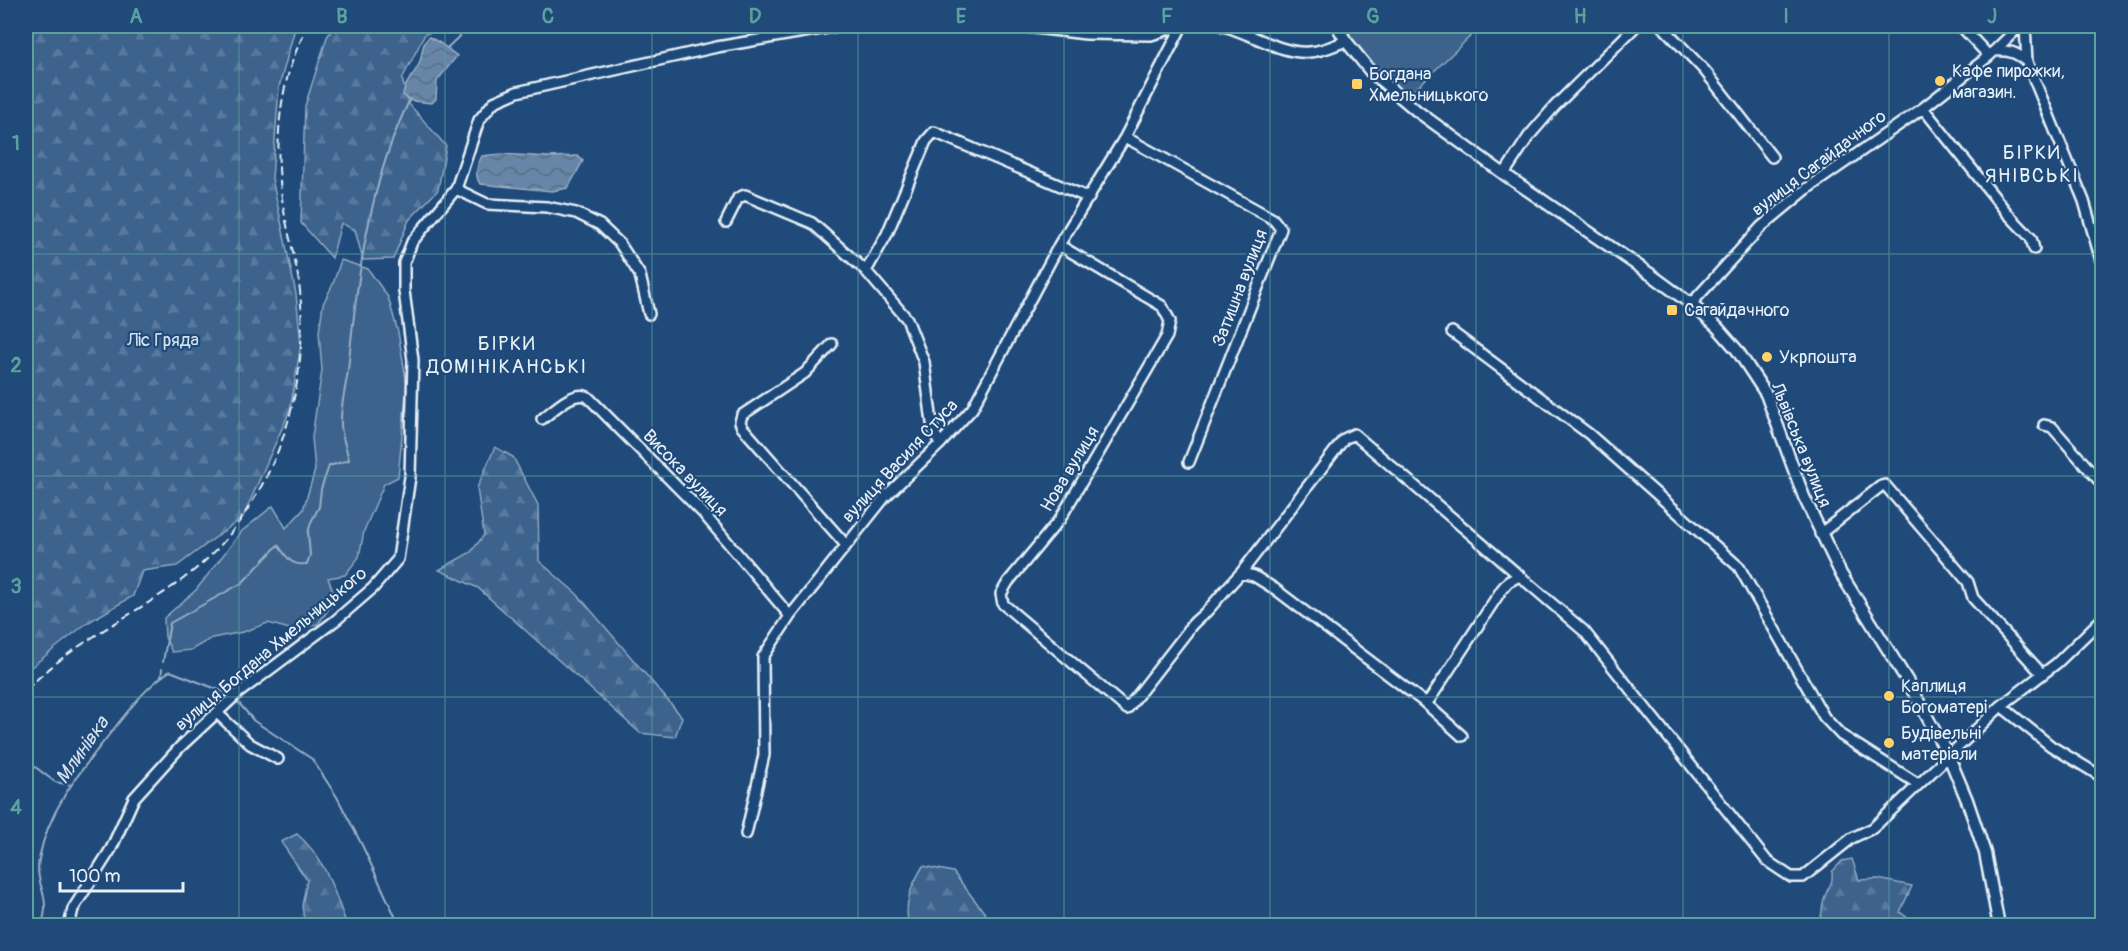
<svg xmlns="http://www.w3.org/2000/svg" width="2128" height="951" font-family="Pangolin,sans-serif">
<defs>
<pattern id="forest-firs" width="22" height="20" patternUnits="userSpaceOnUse" patternTransform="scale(1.5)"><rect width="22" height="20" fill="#3c628c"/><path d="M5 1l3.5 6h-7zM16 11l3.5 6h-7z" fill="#58799d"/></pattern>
<pattern id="water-waves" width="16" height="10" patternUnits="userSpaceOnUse" patternTransform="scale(1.5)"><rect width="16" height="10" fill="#6685a7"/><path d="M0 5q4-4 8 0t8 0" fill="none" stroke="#596d82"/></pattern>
</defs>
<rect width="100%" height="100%" fill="#1f4a7a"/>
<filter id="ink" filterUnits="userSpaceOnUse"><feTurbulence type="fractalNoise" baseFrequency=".0167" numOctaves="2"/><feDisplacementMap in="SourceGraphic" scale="12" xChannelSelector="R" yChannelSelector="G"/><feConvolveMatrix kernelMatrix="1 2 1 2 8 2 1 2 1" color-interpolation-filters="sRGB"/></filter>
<g filter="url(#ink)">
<path fill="#3c628c" stroke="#92aac2" stroke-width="1.5" d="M1337,26h144l-77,74 -33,-28z
M341,260l27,9 20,28 10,35 9,52 -9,93 -14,7 -20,47 -5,26 -14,18 -17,3 8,21 -18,25 -25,6 -25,-7 -25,9 -31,6 -21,12 -19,2 -7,-15 -1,-19 32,-28 46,-59 31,-25 13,22 17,-18 12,-40 -3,-33 10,-67 -3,-38 4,-28 10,-20z"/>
<path fill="url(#forest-firs)" stroke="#92aac2" stroke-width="1.5" d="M26,26h272l-4,6 -15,55 -7,91 24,116 5,50 -11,66 -47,107 -66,49 -35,5 -9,25 -46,27 -61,48z
M334,26h116l-25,8 -23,45 7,25 37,42 -8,44 -29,30 -16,39 -30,1 -8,-30 -14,-7 -9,35 -31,-35 4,-117 22,-69z
M495,447l18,10 25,48 1,56 38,33 105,123 -7,20 -35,-4 -162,-145 -39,-18 32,-18 13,-17 -7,-47z
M297,834c30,26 36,56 50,91h-42l-3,-19 5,-26 -26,-38z
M1852,859l7,21 19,-1 34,7 -12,26 17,13h-98c4,-9 2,-20 6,-29 4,-11 8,-11 7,-24l10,-11z
M923,866l30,6 41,53h-85c-6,-22 3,-40 14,-59z"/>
<path fill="url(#water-waves)" stroke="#9ab0c7" stroke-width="1.5" d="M429,37l11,6 17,13 -20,25 -1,18 -4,4 -20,-2 -9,-6c1,-12 11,-20 16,-31 4,-10 2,-20 10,-27z
M501,154l47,3 30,-1 5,5 -15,27 -16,3 -72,-7c-6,-9 -3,-19 2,-28z"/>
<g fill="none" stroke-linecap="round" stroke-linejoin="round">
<path stroke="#9ab0c7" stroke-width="2" d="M447,48l23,-22
M163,662l7,-39 72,-40 36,-38c9,12 12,21 29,19l3,-9 -2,-22 3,-11 8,-15 2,-18 8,-23 20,-6c-2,-11 -8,-24 -8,-36 -1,-17 5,-37 7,-54 9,-91 21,-188 62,-271
M161,677l1,-8
M238,702l16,19 58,38 25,38 25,48 33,71 1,10
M26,760l29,22 16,3
M42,926c1,-6 3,-13 3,-18 1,-17 -10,-27 -6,-49 10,-53 45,-92 77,-133 16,-20 32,-41 54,-55l62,24"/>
<defs>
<path id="minor" d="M1017,26l69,8 65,1 28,-9
M1223,26c26,6 60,29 86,26 12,0 26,-7 37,-11
M1662,26l43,45 67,86
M1961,26l28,30
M2025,26l2,36 57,139 18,63
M1994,51c14,-1 23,1 33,11
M1923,108l85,106 23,24 3,11
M1125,137l148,82 8,10 -92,233
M1504,174l25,-38 26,-30 81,-80
M456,189l31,15 60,3 29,6 24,12 20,19 20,31 9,39
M726,222l12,-24 7,-3 67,28 54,48 41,48 17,43 9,68 7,14
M1059,245l103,61 8,15 -3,15 -107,183 -52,63 -7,12 2,10 124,105 60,-77c5,-10 12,-13 20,-21 12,-13 22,-26 34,-38l103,-134 10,-5 230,197 183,230 24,16h12l49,-39 21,-10 128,-122 56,-43 45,-44
M866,271l21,-37 39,-93 8,-9 155,66
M1691,304l70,-77 47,-39 115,-80 66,-52 31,-30
M1452,332l137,102 150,133 85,150 17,18 77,49
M832,344l-27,29 -63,42 -2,7 2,5 104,118
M542,419c12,-9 31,-29 46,-22l115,116 87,103
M2044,425l8,2 50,57
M1820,534l61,-48 4,-1 83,97 5,16 69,76
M1241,573l13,3 21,13 149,113 38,34
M1424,702l6,-3 72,-110 6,-7 11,-6
M2001,706l50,40 51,31
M217,713l33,31 28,15
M746,834l18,-79 -1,-98 27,-41 95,-119 55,-53 32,-35 87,-164 66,-108 57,-111
M69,926l4,-17 38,-60 23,-51 46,-51 57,-53 99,-74 37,-32 25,-29 12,-82 3,-117 -9,-69v-28l8,-21 44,-53 23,-69 15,-18 23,-10 200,-45 122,-21"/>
<path id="major" d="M1337,26l9,15 25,31 46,39 87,63 149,102 38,28 26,23 20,23 29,44 38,103 37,77 67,108 41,75 18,43 18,53 14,73"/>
</defs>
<use href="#minor" stroke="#e8f1f8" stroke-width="14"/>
<use href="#major" stroke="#e8f1f8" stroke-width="15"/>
<use href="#minor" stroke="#1f4a7a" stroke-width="9"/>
<use href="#major" stroke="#1f4a7a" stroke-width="10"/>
<path stroke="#e8f1f8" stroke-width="2" stroke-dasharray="9 4.5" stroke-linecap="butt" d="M26,690c16,-16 33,-30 52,-43 53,-37 115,-63 155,-117 53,-70 75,-152 67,-239 -3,-27 -11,-53 -16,-80 -11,-63 -7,-129 24,-185"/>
</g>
</g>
<path fill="none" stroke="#5ba19e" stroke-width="1.5" stroke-opacity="0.55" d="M239,26v900M445,26v900M652,26v900M858,26v900M1064,26v900M1270,26v900M1476,26v900M1683,26v900M1889,26v900M26,254h2076M26,476h2076M26,697h2076"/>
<g fill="#ffd166" stroke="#1f4a7a" stroke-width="2">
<circle cx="1940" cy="81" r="6"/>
<rect x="1351" y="78" width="12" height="12" rx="3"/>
<rect x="1666" y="304" width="12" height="12" rx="3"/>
<circle cx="1767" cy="357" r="6"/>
<circle cx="1889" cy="696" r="6"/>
<circle cx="1889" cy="743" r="6"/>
</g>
<g text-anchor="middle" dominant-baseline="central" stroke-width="4.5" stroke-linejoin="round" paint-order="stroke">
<g font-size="18" fill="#e8f1f8" stroke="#1f4a7a" text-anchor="start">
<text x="1952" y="71">Кафе пирожки,<tspan x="1952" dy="21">магазин.</tspan></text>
<text x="1369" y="74">Богдана<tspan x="1369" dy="21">Хмельницького</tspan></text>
<text x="1684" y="310">Сагайдачного</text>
<text x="1779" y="357">Укрпошта</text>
<text x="1901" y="686">Каплиця<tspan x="1901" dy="21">Богоматері</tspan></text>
<text x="1901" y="733">Будівельні<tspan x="1901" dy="21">матеріали</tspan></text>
</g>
<g font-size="18" fill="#e8f1f8" stroke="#1f4a7a">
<text transform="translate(1819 163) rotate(-37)">вулиця Сагайдачного</text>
<text transform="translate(1240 288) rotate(-69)">Затишна вулиця</text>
<text transform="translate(1801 445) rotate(68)">Львівська вулиця</text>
<text transform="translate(900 461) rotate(-47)">вулиця Василя Стуса</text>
<text transform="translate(1070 469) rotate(-59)">Нова вулиця</text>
<text transform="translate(685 473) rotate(46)">Висока вулиця</text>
<text transform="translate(271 649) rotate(-40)">вулиця Богдана Хмельницького</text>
</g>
<g font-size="18" fill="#d7e3ed" stroke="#1f4a7a">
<text x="163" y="340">Ліс Гряда</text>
</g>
<g font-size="20" letter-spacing="1.5" fill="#e8f1f8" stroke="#1f4a7a">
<text x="2032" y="152">БІРКИ<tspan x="2032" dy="23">ЯНІВСЬКІ</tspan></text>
<text x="507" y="343">БІРКИ<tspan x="507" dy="23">ДОМІНІКАНСЬКІ</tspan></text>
</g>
<g font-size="20" font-style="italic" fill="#d4e1ec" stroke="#1f4a7a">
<text transform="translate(82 750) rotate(-55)">Млинівка</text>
</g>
</g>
<rect width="2128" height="951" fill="none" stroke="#1f4a7a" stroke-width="66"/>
<path d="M60 882v9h123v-9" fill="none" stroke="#e8f1f8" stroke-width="3"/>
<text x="69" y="882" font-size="18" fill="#e8f1f8" stroke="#1f4a7a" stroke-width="4.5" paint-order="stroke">100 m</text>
<rect x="33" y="33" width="2062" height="885" fill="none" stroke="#5ba19e" stroke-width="2"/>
<g font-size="20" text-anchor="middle" font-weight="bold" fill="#5ba19e">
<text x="136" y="23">A</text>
<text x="342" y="23">B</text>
<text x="548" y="23">C</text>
<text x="755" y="23">D</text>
<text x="961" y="23">E</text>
<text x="1167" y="23">F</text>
<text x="1373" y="23">G</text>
<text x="1580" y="23">H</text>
<text x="1786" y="23">I</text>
<text x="1992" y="23">J</text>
<text x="16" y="150">1</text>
<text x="16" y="372">2</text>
<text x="16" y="593">3</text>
<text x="16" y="814">4</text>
</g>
</svg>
